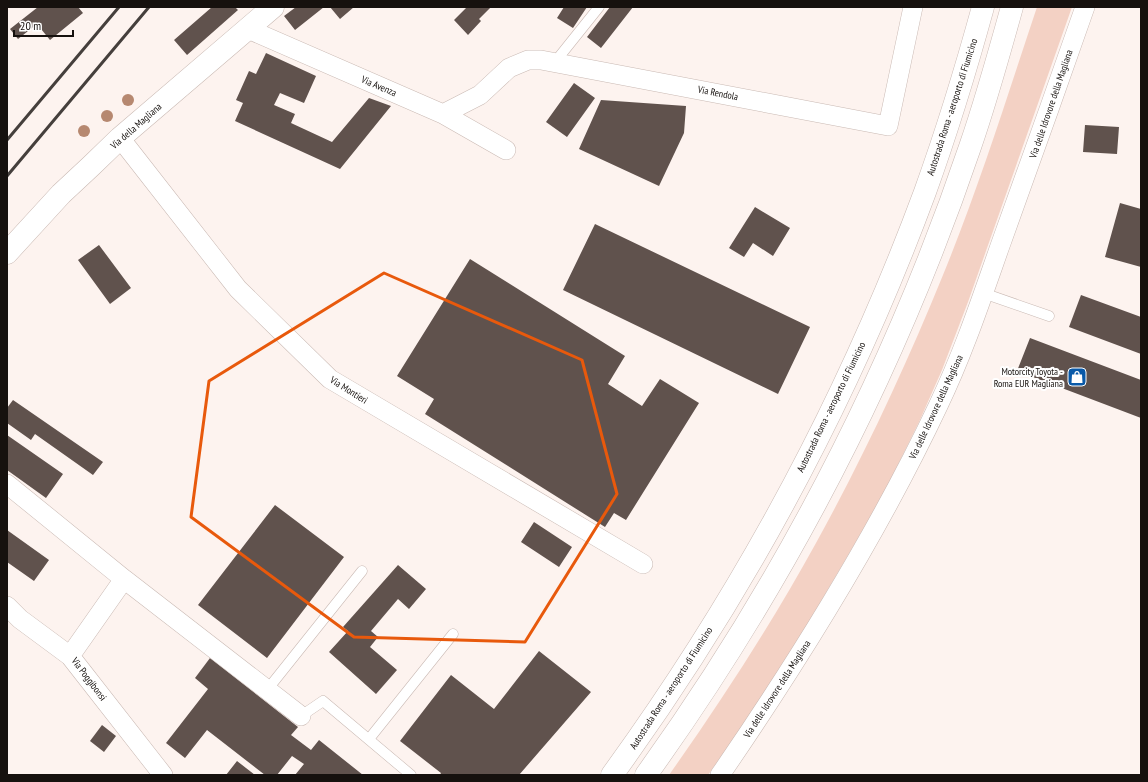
<svg xmlns="http://www.w3.org/2000/svg" width="1148" height="782" font-family="'PT Sans Narrow',sans-serif">
<rect width="100%" height="100%" fill="#fdf3ef"/>
<path fill="#f3d1c4" d="M1037,7h35l-104,295 -26,68 -23,52 -38,77 -71,121 -62,99 -40,56h-39c53,-75 103,-152 147,-232 48,-87 90,-177 127,-268 36,-88 64,-178 94,-268z"/>
<path fill="#60524d" d="M38,7h40l5,6 -33,27 -13,-16 -19,15 -8,-10z
M212,7h23l3,3 -51,45 -13,-15z
M296,7h28l-29,23 -11,-14z
M330,7h24l-14,12z
M465,7h26l-12,12 2,2 -13,14 -14,-15 12,-12z
M564,7h23l-14,21 -16,-10z
M610,7h23l-32,41 -14,-11z
M266,53l50,23 -12,27 -24,-10 -6,12 21,9 -4,9 41,19 37,-44 22,8 -51,63 -105,-48 8,-18 -7,-3 13,-29 7,3z
M574,83l21,15 -28,39 -21,-15z
M601,100l85,6 -2,27 -25,53 -80,-37z
M1085,125l34,2 -2,27 -34,-2z
M1120,203l21,6v58l-36,-10z
M755,207l35,21 -17,28 -20,-13 -9,14 -15,-9z
M595,224l215,103 -32,67 -215,-104z
M99,245l32,43 -21,16 -32,-44z
M470,259l155,97 -17,28 34,22 18,-27 39,24 -73,117 -12,-7 -9,14 -180,-113 9,-15 -37,-23z
M1081,295l60,22v37l-72,-27z
M1030,338l111,42v38l-124,-47z
M13,400l90,62 -10,13 -58,-41 -4,6 -24,-17v-15z
M7,435l56,39 -17,24 -39,-28z
M275,505l69,52 -77,101 -69,-53z
M534,522l38,25 -13,20 -38,-25z
M7,530l42,30 -15,21 -27,-19z
M398,565l28,24 -17,20 -11,-10 -27,32 7,6 -8,10 27,23 -21,24 -47,-42 19,-21 -5,-4z
M539,651l52,41 -72,83h-79l1,-2 -41,-32 51,-66 43,34z
M210,658l88,69 -7,8 20,15 8,-10 44,35h-68l9,-11 -12,-8 -15,19h-12l-58,-45 -22,28 -19,-15 42,-54 -13,-11z
M102,725l14,11 -12,16 -14,-11z
M237,761l18,14h-29z"/>
<g fill="none" stroke-linecap="round" stroke-linejoin="round">
<defs>
<path id="service" d="M555,62l44,-55
M983,293l66,23
M267,690l95,-119
M301,716l22,-15 88,74
M369,739l84,-105"/>
<path id="minor" d="M248,29l195,85 63,36
M443,114l37,-19 29,-27 19,-8h13l347,66 25,-119
M120,138l118,151 92,90 313,185
M7,484l117,95 177,137
M124,579l-54,77 93,119
M7,606l13,13 50,37
M720,775c81,-118 157,-240 218,-369 25,-52 43,-106 62,-160 29,-80 57,-159 85,-239"/>
<path id="secondary" d="M7,253l54,-59 30,-28 29,-28 153,-131"/>
<path id="motorway" d="M612,775c130,-179 236,-375 313,-583 22,-61 41,-123 58,-185
M646,775c138,-192 248,-404 324,-628 16,-46 29,-93 42,-140"/>
</defs>
<use href="#service" stroke="#c9b9b3" stroke-width="11"/>
<use href="#minor" stroke="#c9b9b3" stroke-width="20"/>
<use href="#secondary" stroke="#c9b9b3" stroke-width="23"/>
<use href="#motorway" stroke="#c9b9b3" stroke-width="23"/>
<use href="#service" stroke="#fff" stroke-width="10"/>
<use href="#minor" stroke="#fff" stroke-width="19"/>
<use href="#secondary" stroke="#fff" stroke-width="22"/>
<use href="#motorway" stroke="#fff" stroke-width="22"/>
<path stroke="#453f3c" stroke-width="3" d="M7,140l112,-133
M7,176l142,-169"/>
</g>
<g fill="#b68870">
<circle cx="128" cy="100" r="6"/>
<circle cx="107" cy="116" r="6"/>
<circle cx="84" cy="131" r="6"/>
</g>
<path fill="none" stroke="#e8590c" stroke-width="3" stroke-linejoin="round" d="M384,273l198,87 35,134 -92,148 -171,-5 -163,-120 18,-136z"/>
<defs>
<symbol id="shop-square" viewBox="-11 -11 22 22"><rect x="-9" y="-9" width="18" height="18" rx="4" fill="#0959a8" stroke="#fff"/><path d="M-5-2.5h2.3a2.7 3.5 0 0 1 5.4 0H5L5.5 6h-11ZM-1.5-2.5h3a1.5 2.3 0 0 0-3 0Z" fill="#fff"/></symbol>
</defs>
<g fill-rule="evenodd">
<use href="#shop-square" x="1066" y="366" width="22" height="22"/>
</g>
<g text-anchor="middle" dominant-baseline="central" stroke-width="4" stroke-linejoin="round" paint-order="stroke">
<g font-size="10" fill="#16110e" stroke="#fff">
<text transform="translate(379 86) rotate(23)">Via Avenza</text>
<text transform="translate(718 93) rotate(11)">Via Rendola</text>
<text transform="translate(1051 104) rotate(-71)">Via delle Idrovore della Magliana</text>
<text transform="translate(952 107) rotate(-72)">Autostrada Roma - aeroporto di Fiumicino</text>
<text transform="translate(136 126) rotate(-41)">Via della Magliana</text>
<text transform="translate(349 390) rotate(32)">Via Montieri</text>
<text transform="translate(831 407) rotate(-64)">Autostrada Roma - aeroporto di Fiumicino</text>
<text transform="translate(936 407) rotate(-65)">Via delle Idrovore della Magliana</text>
<text transform="translate(89 679) rotate(53)">Via Poggibonsi</text>
<text transform="translate(671 688) rotate(-57)">Autostrada Roma - aeroporto di Fiumicino</text>
<text transform="translate(777 689) rotate(-57)">Via delle Idrovore della Magliana</text>
</g>
<g font-size="10" fill="#16110e" stroke="#fff" text-anchor="end">
<text x="1063" y="371">Motorcity Toyota -<tspan x="1063" dy="12">Roma EUR Magliana</tspan></text>
</g>
</g>
<rect width="1148" height="782" fill="none" stroke="#16110e" stroke-width="16"/>
<path d="M14 30v6h59v-6" fill="none" stroke="#16110e" stroke-width="2"/>
<text x="20" y="30" font-size="12" fill="#16110e" stroke="#ffffff" stroke-width="3" paint-order="stroke">20 m</text>
</svg>
